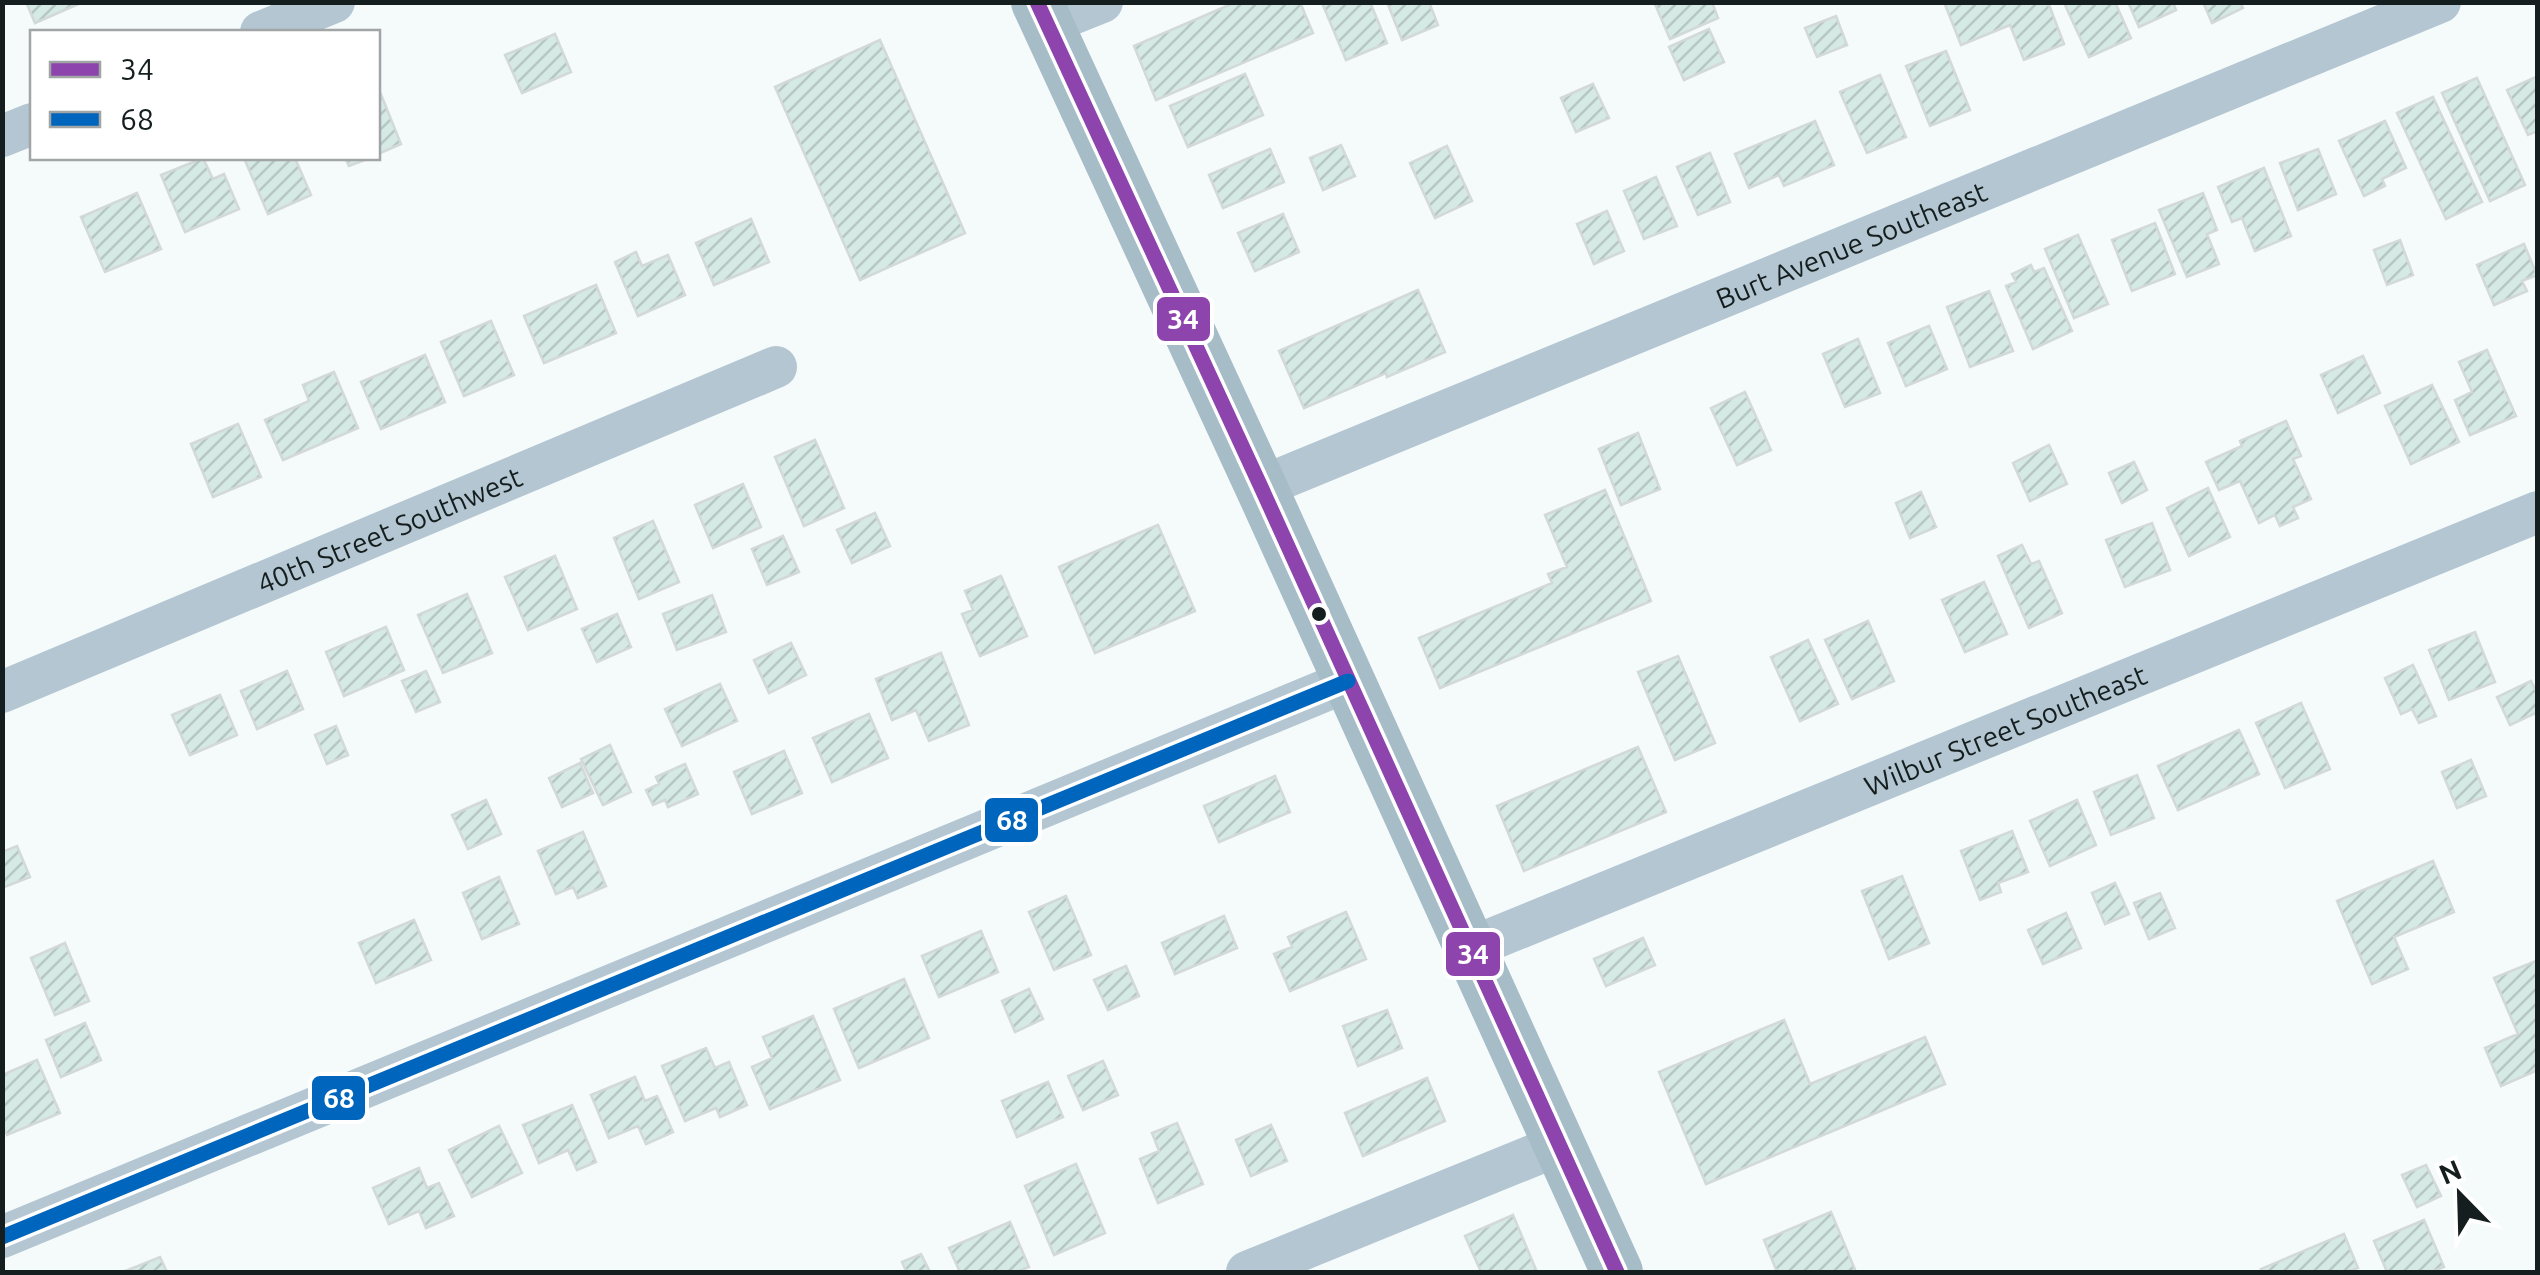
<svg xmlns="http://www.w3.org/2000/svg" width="2540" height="1275" font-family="Ubuntu,sans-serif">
<defs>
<pattern id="building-hatch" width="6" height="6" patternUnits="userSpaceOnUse" patternTransform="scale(2.5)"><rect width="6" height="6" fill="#d5e9e5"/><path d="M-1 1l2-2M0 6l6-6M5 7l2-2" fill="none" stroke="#b6c7c4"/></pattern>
</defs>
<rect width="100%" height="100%" fill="#f5fafb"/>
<path fill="url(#building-hatch)" stroke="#d2d9d8" stroke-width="2.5" d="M26,2h57l-48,21z
M1236,2h64l13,31 -157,67 -22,-54z
M1370,2l17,41 -41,17 -24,-57z
M1387,2h42l9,23 -36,15z
M1659,2h53l6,16 -48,21 -15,-35z
M1944,2h104l16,42 -40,16 -14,-35 -49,20z
M2070,2h45l16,36 -42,19 -24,-52z
M2128,2h45l3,8 -37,17z
M2203,2h37l3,6 -31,15z
M1836,16l11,29 -30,12 -12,-29z
M1709,29l15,33 -40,18 -15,-33z
M555,34l16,38 -49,21 -17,-38z
M880,40l85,193 -105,47 -85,-193z
M1946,51l24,59 -40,16 -24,-60z
M1245,74l18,41 -75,32 -18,-41z
M1880,75l26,62 -39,16 -27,-61z
M2538,76v55l-10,4 -21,-45z
M2477,78l48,107 -35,16 -48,-108z
M1593,84l16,34 -33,14 -15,-34z
M378,87l23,57 -23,10z
M2433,97l49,105 -36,17 -49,-106z
M1815,121l19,44 -50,21 -5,-11 -30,13 -14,-34z
M2385,121l21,47 -24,11 3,7 -21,10 -25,-55z
M1341,145l14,31 -32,14 -13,-32z
M1447,146l25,55 -37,17 -25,-55z
M1270,149l14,33 -61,26 -14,-33z
M2318,149l18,45 -38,16 -18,-47z
M1710,153l20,49 -32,13 -21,-48z
M203,158l10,21 11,-5 15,35 -54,23 -24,-57z
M244,158h51l16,37 -43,19z
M345,158h25l-21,8z
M2264,168l27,68 -36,15 -13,-33 -10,4 -14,-35z
M1656,177l21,49 -33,13 -20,-48z
M137,193l24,56 -56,23 -24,-55z
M2203,193l14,37 -10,4 12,30 -32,13 -28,-67z
M1607,211l17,40 -30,13 -17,-40z
M1283,214l16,38 -44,19 -17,-38z
M751,219l18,43 -55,23 -18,-42z
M2155,223l20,51 -43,17 -20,-51z
M2078,235l30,69 -34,14 -29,-69z
M2400,240l13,35 -26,10 -13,-35z
M2524,244l13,31 -15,6 5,10 -33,14 -17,-40z
M636,252l6,14 26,-11 17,40 -47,21 -23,-54z
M2031,265l3,7 10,-4 28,63 -39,18 -27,-63 10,-4 -4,-8z
M596,285l20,48 -72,30 -20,-47z
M1418,290l27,62 -58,25 -1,-4 -82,35 -25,-57z
M1989,291l24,60 -43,16 -23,-60z
M491,321l23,54 -50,21 -23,-54z
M1929,326l18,43 -41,17 -18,-43z
M1858,339l22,54 -35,14 -22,-53z
M2487,350l29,66 -46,19 -15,-35 17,-8 -13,-30z
M425,355l20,47 -64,27 -20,-47z
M2363,356l17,37 -42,20 -17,-38z
M334,372l24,56 -75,32 -18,-40 44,-19 -6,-16z
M2432,385l27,57 -48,22 -26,-58z
M1745,392l26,58 -34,15 -26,-57z
M2286,421l15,35 -8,3 18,40 -18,8 5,11 -18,8 -5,-11 -16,8 -19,-42 -21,9 -13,-28 36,-16 -2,-5z
M238,424l23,53 -48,20 -22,-53z
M1638,433l22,56 -39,16 -22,-56z
M815,440l29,68 -40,18 -29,-69z
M2049,445l18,39 -37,17 -17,-38z
M2134,462l13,28 -25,13 -13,-30z
M743,484l18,43 -48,21 -18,-43z
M2208,488l22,49 -41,19 -22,-48z
M1605,490l46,111 -211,87 -21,-50 133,-55 -4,-9 19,-7 -22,-52z
M1921,492l15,35 -26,11 -14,-35z
M875,513l15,33 -38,17 -15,-33z
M653,521l26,61 -40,17 -25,-61z
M2152,523l18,47 -45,17 -19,-47z
M1158,525l37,86 -100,42 -36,-86z
M783,536l16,36 -32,13 -15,-36z
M2022,545l9,19 8,-3 23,52 -33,15 -31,-72z
M555,556l22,53 -49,21 -23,-53z
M1001,576l26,60 -47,20 -18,-42 11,-4 -8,-19z
M1984,582l23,52 -42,18 -23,-52z
M467,594l25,59 -49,20 -25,-58z
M712,595l14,37 -49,18 -14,-36z
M617,614l14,33 -34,15 -15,-33z
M1868,621l26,60 -42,18 -27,-59z
M386,627l18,43 -60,26 -18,-44z
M2475,632l20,50 -46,18 -20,-50z
M1808,640l30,64 -38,17 -29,-64z
M791,643l15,32 -37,18 -15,-33z
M941,653l28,72 -40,16 -13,-31 -24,10 -16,-41z
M1678,656l37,87 -40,17 -37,-88z
M2413,665l23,51 -17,7 -7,-14 -11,5 -16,-36z
M287,671l16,38 -46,20 -16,-38z
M426,671l14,31 -24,10 -14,-31z
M2531,681l7,14v17l-28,13 -13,-28z
M720,684l17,37 -55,25 -17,-37z
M220,695l17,40 -47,20 -18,-40z
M2301,703l29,66 -45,19 -29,-65z
M869,714l19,44 -56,24 -19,-44z
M336,726l12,29 -21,9 -12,-29z
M2239,730l20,44 -81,36 -20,-44z
M610,745l21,47 -28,13 -22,-46z
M1638,747l28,65 -142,59 -27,-65z
M784,751l18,42 -50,21 -18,-42z
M2471,760l15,36 -29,12 -15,-36z
M580,763l13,30 -31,14 -13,-29z
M685,764l13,30 -30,13 -3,-7 -12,5 -7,-15 13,-6 -3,-7z
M2137,775l17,43 -43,17 -17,-43z
M1275,776l15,36 -71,30 -15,-36z
M486,800l15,34 -33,15 -16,-34z
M2077,800l19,45 -46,21 -20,-45z
M2012,831l16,41 -30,11 3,9 -21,8 -19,-49z
M583,832l23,54 -28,12 -5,-11 -17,7 -18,-43z
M17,846l13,31 -28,11v-36z
M2433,861l21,51 -60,25 14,32 -36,15 -35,-83z
M1902,876l27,67 -40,16 -27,-68z
M499,877l20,47 -37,15 -19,-46z
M2115,883l14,31 -24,10 -13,-31z
M2160,893l15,35 -26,11 -15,-36z
M1066,896l25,59 -37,15 -25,-58z
M1346,912l20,47 -76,32 -16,-37 18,-7 -4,-10z
M2066,913l15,35 -38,16 -15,-34z
M1224,916l13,32 -62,26 -13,-31z
M414,920l17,40 -55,23 -17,-40z
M981,931l17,41 -59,25 -17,-41z
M1643,938l12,27 -49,21 -12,-27z
M65,943l24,58 -34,14 -24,-57z
M2538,960v110l-37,16 -16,-38 33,-14 -24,-56z
M1126,966l13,30 -31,14 -14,-30z
M904,979l25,59 -70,30 -25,-59z
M1029,989l14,30 -28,13 -13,-31z
M1387,1010l15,38 -44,18 -15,-40z
M813,1016l27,64 -70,29 -18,-42 20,-9 -9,-21z
M1784,1020l26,64 115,-47 20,47 -239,100 -47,-112z
M85,1023l16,37 -40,17 -15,-37z
M706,1048l9,20 14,-6 18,43 -27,12 -4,-9 -31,13 -23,-55z
M37,1060l23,53 -53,22 -5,-10v-50z
M1103,1061l15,34 -35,15 -15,-34z
M635,1077l10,24 12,-5 16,36 -27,12 -8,-18 -29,12 -18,-43z
M1427,1078l18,43 -82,35 -18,-43z
M1048,1082l15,35 -46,20 -15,-36z
M572,1105l24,57 -19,8 -9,-20 -29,13 -16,-38z
M1177,1123l26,61 -45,19 -18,-44 19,-8 -7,-18z
M1271,1125l16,36 -36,15 -15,-36z
M499,1126l23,47 -50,24 -23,-47z
M1076,1164l29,69 -51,22 -29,-69z
M2426,1165l15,31 -24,11 -15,-32z
M419,1168l8,20 12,-5 15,33 -28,12 -7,-17 -30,13 -16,-36z
M1831,1212l25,60h-79l-13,-32z
M1513,1215l24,57h-56l-16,-36z
M2424,1220l20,47 -13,5h-44l-13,-31z
M1010,1222l19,45 -13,5h-56l-11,-24z
M2344,1234l14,34 -11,4h-84l-2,-3z
M921,1254l9,18h-27l3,-1 -4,-9z
M160,1257l7,15h-44z"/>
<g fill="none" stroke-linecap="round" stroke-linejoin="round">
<g stroke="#b3c6d1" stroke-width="42">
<path d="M1047,24l55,-22"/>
<path d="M261,32l73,-30"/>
<path d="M2,136l30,-12"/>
<path id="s1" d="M1261,487l1179,-485"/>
<path id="s2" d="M2,692l774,-325"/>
<path id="s3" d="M1470,948l1068,-436"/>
<path d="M2,1237l1346,-556"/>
<path d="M1247,1272l312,-127"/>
</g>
<path stroke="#a6bcc7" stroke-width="52" d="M1037,2l224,485 356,785"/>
<defs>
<path id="bus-1" d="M1037,2l224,485 356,785"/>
<path id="bus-2" d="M2,1237l1346,-556"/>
</defs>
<use href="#bus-1" stroke="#fff" stroke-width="22"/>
<use href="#bus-2" stroke="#fff" stroke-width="22"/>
<use href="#bus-1" stroke="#8e44ad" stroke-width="15"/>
<use href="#bus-2" stroke="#0065bd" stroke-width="15"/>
</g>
<circle fill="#151e1f" stroke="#fff" stroke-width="4" cx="1319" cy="614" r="9"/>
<g text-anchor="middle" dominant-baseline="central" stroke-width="8" stroke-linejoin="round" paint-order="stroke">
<g font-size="28" fill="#151e1f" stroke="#fff">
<text stroke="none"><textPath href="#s1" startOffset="638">Burt Avenue Southeast</textPath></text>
<text stroke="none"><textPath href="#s2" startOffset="420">40th Street Southwest</textPath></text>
<text stroke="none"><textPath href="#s3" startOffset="578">Wilbur Street Southeast</textPath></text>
</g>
</g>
<g stroke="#fff" stroke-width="4">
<rect x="1155" y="295" width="57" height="48" rx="10" fill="#8e44ad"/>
<rect x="983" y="796" width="57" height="48" rx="10" fill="#0065bd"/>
<rect x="1444" y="930" width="58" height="48" rx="10" fill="#8e44ad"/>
<rect x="310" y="1074" width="57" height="48" rx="10" fill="#0065bd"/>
</g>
<g font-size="28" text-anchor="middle" font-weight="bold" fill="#fff">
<text x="1183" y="329">34</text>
<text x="1012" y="830">68</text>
<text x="1473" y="964">34</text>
<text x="339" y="1108">68</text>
</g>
<rect width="2540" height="1275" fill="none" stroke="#151e1f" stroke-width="10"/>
<rect x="30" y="30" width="350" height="130" fill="#ffffff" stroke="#a1a5a5" stroke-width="2.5"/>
<rect x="50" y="62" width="50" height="15" fill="#8e44ad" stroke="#a1a5a5" stroke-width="2.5"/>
<text x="120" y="80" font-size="30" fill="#151e1f">34</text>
<rect x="50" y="112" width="50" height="15" fill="#0065bd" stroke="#a1a5a5" stroke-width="2.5"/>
<text x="120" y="130" font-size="30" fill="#151e1f">68</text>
<g transform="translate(2460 1195) rotate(337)" stroke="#ffffff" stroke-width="8" paint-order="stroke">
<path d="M0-8L18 38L0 25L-18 38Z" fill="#151e1f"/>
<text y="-15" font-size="28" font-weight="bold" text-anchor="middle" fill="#151e1f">N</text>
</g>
</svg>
